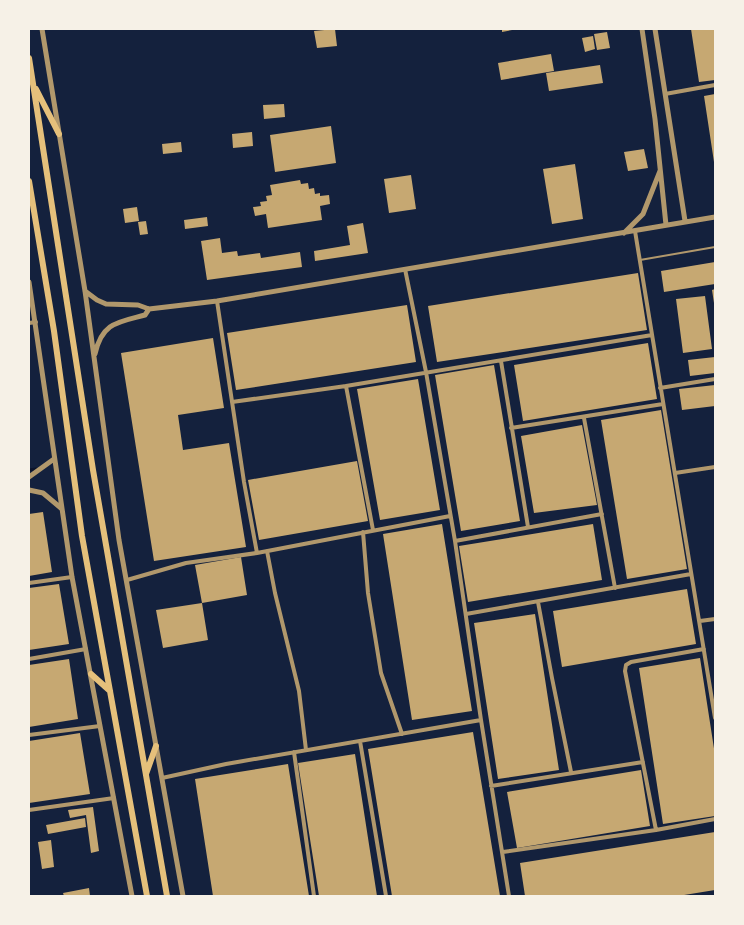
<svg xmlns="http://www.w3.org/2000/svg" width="744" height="925" font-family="'Crimson Pro',serif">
<rect width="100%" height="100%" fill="#14213d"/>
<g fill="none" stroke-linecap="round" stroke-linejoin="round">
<path stroke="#0b132b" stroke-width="3" d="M29,470l7,-1"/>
</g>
<path fill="#c6a872" d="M335,29l2,17 -20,2 -3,-17z
M502,29h10v1l-10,2z
M691,29h24v51l-16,2z
M607,32l3,16 -13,2 -3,-16z
M593,36l2,13 -10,3 -3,-14z
M551,54l3,17 -53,9 -3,-17z
M600,65l3,18 -54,8 -3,-18z
M715,94v68h-1l-10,-66z
M284,104l1,13 -21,2 -1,-14z
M331,126l5,37 -61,9 -5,-37z
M252,132l1,14 -20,2 -1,-14z
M181,142l1,10 -19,2 -1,-10z
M644,149l4,19 -20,3 -4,-19z
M575,164l8,55 -31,5 -9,-55z
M411,175l5,34 -27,4 -5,-34z
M300,180l1,4 7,-1 1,6 5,-1 1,6 5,-1v3l9,-1 1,9 -10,2 2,14 -54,8 -2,-14 -11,2 -2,-9 8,-1 -1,-4 7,-1 -1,-5 6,-1 -2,-10z
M137,207l2,14 -14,2 -2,-14z
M207,217l1,9 -23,3 -1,-9z
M146,221l2,13 -8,1 -2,-13z
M363,223l5,30 -53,8 -1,-10 36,-6 -3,-19z
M220,238l2,15 15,-2 1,5 22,-3 1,5 39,-6 2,15 -95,13 -6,-39z
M715,262v22l-51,8 -3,-21z
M638,273l9,57 -210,32 -9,-56z
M715,289v14h-1l-2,-13z
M705,296l7,53 -29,4 -7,-54z
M407,305l9,57 -180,28 -9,-57z
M213,338l11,70 -46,7 5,35 46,-7 17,104 -92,14 -33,-208z
M648,343l9,56 -134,22 -9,-56z
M715,357v16l-25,3 -2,-16z
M494,365l26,156 -59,10 -26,-156z
M418,379l22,131 -60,10 -23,-131z
M715,385v21l-33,4 -3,-21z
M661,410l26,159 -60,10 -26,-159z
M582,425l15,80 -63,8 -13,-77z
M357,461l11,60 -109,19 -11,-60z
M43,512l9,60 -23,4v-62z
M442,524l30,187 -60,9 -29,-186z
M593,524l9,56 -134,22 -9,-56z
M241,557l6,38 -45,8 -7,-38z
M59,584l10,60 -40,6v-62z
M687,589l9,55 -134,23 -9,-56z
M202,603l6,37 -45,8 -7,-38z
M535,614l24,156 -61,9 -24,-156z
M700,658l15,97v61l-52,8 -24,-156z
M69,659l9,60 -49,8v-62z
M473,732l27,164h-108l-24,-147z
M80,733l10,61 -61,9v-62z
M355,754l22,142h-58l-21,-133z
M288,764l21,132h-96l-18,-117z
M641,770l9,56 -133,22 -10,-56z
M93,807l6,44 -8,2 -5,-38 -16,3 -2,-8z
M85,818l1,9 -38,7 -2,-9z
M715,832v58l-37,6h-153l-5,-33z
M51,840l3,27 -12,2 -4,-27z
M89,888l1,8h-26l-1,-3z"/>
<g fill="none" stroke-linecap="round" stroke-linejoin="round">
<path stroke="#b1986c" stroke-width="2" d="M640,260l75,-13"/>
<path stroke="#b1986c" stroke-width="4" d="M665,94l50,-9
M635,231l80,487
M405,269l21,103 29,169 26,179 28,176
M217,301l27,181 13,71
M29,323l7,-1
M501,361l27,166
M346,386l27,144
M660,388l55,-9
M232,402l114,-16 306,-51
M584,418l31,170
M511,428l152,-24
M675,473l40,-6
M363,532l5,61 13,80 21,61
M455,541l147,-27
M267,551l8,42 24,98 7,59
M127,580l59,-17 71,-10 193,-37
M29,583l43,-6
M538,602l14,76 19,94
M466,614l225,-40
M700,621l15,-2
M29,659l57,-10
M29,735l71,-9
M360,741l26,155
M294,752l20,144
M162,778l64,-14 255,-44
M491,786l152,-24
M29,810l85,-12
M656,830l-31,-159 1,-6 5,-3 73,-13
M503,852l153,-22 59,-11"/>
<path stroke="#b1986c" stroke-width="5" d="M42,29l43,262 34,249 64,356
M642,29l13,90 11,106
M655,29l30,192
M624,233l19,-19 17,-43
M29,282l43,295 60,319
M85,291l12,9 9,4 32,1 11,4 68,-8 498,-84
M95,354c7,-32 24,-32 50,-39l4,-6
M29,477l25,-18
M29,490l14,3 19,16"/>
<path stroke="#e5c07b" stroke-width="6" d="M29,58l64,412 74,426
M36,89l23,45
M29,181l25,150 28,205 65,360
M91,674l19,17
M146,774l10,-28"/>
</g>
<rect width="744" height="925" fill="none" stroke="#f6f1e7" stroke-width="60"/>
</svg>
